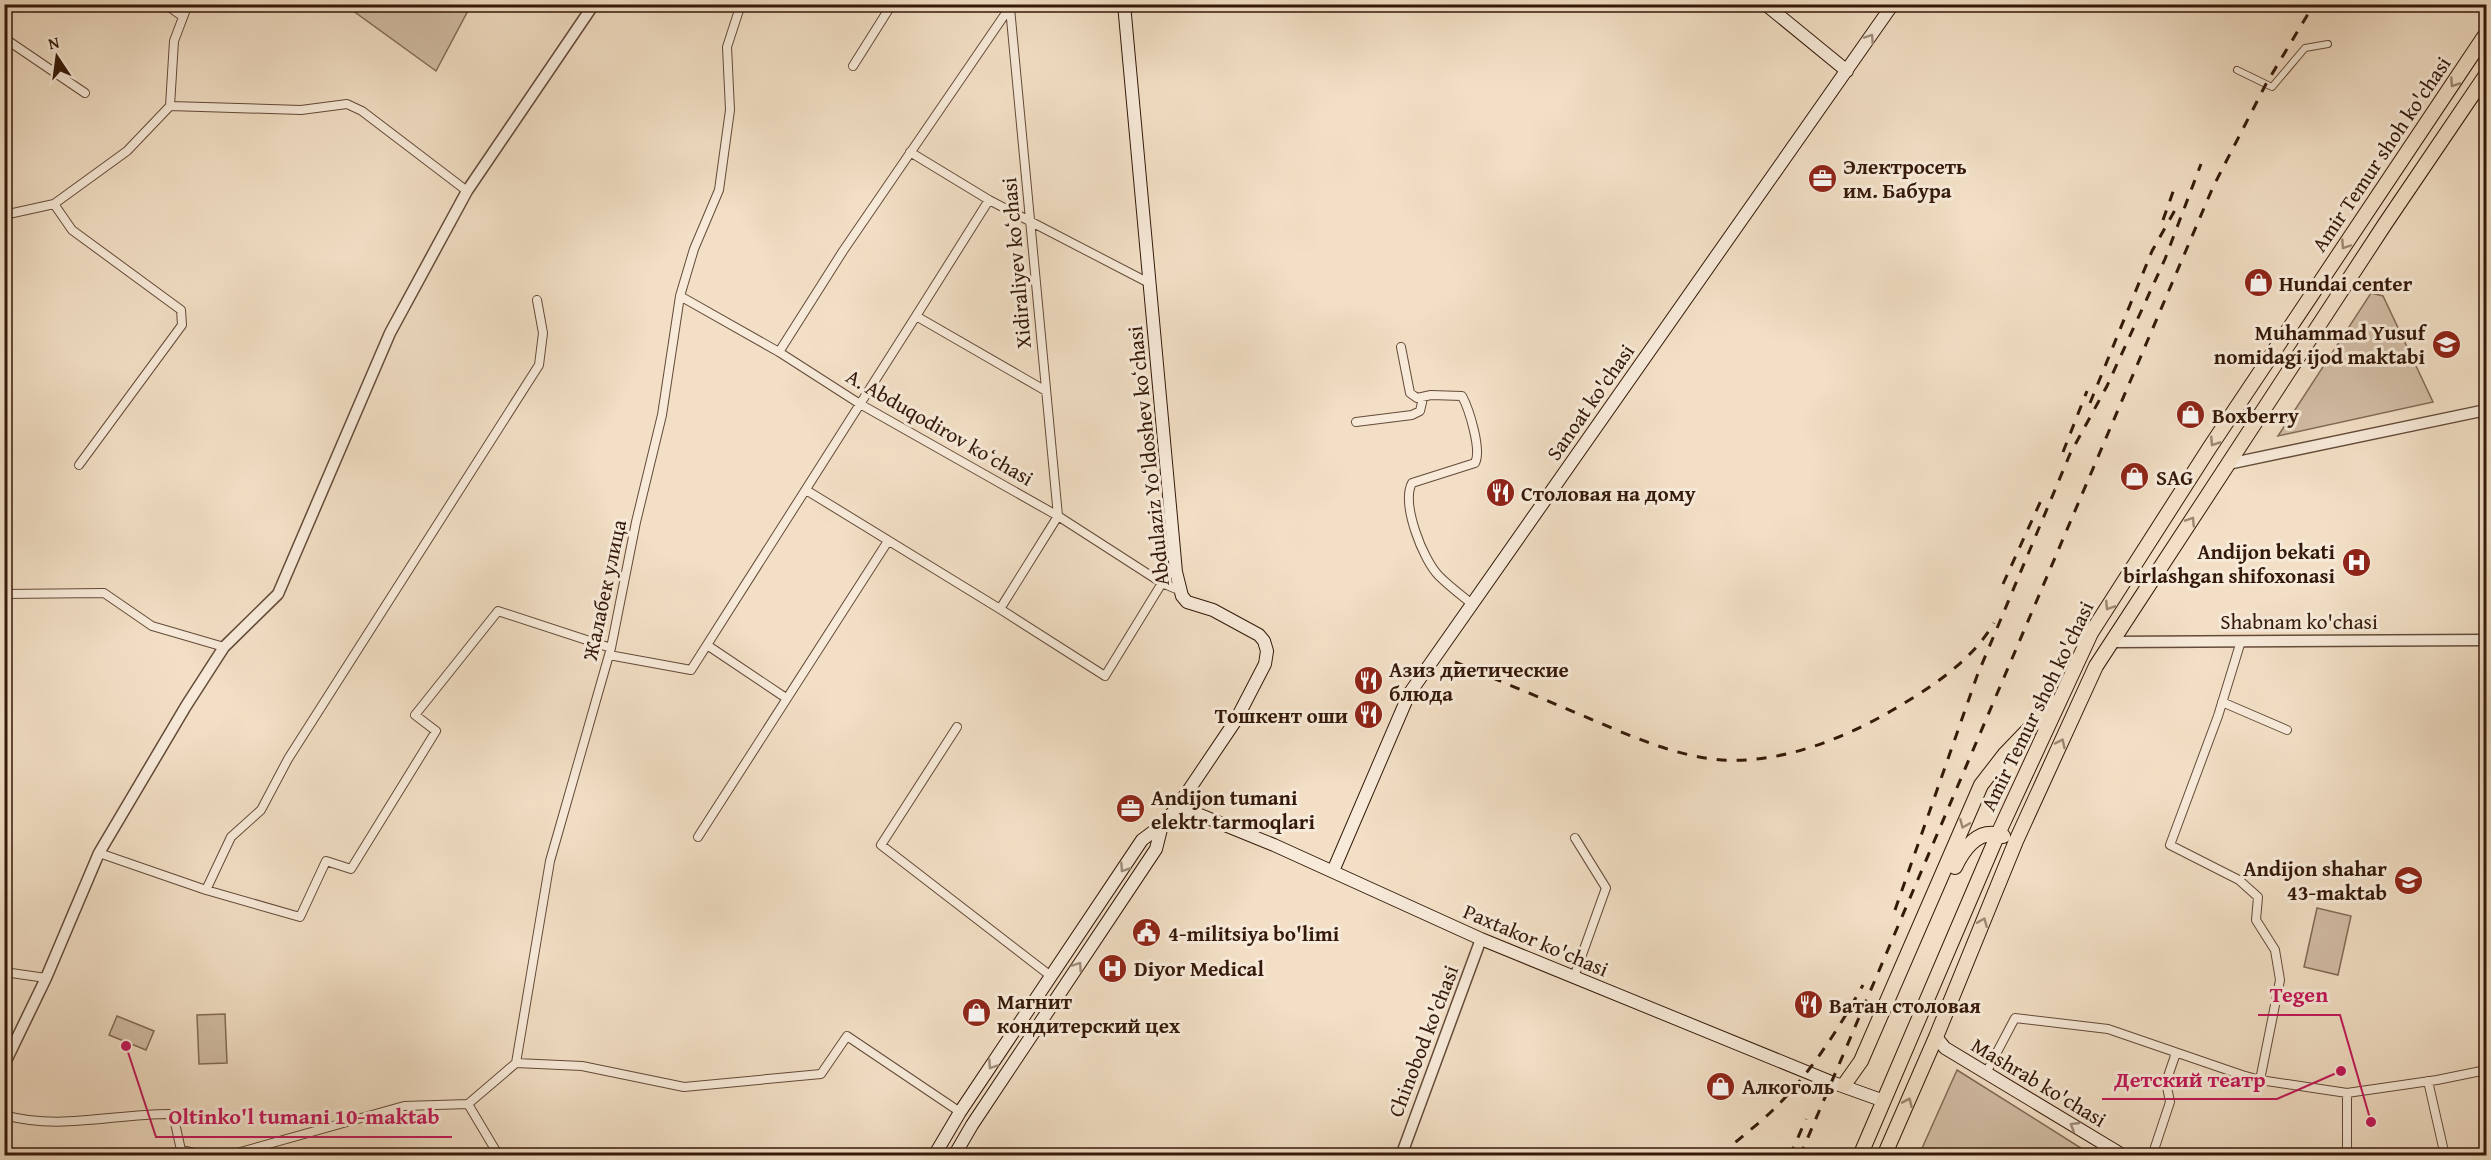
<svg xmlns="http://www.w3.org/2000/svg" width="2491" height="1160" font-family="'Gentium Book Plus',serif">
<rect width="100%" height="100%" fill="#f2dfc5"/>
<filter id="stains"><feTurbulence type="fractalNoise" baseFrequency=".00333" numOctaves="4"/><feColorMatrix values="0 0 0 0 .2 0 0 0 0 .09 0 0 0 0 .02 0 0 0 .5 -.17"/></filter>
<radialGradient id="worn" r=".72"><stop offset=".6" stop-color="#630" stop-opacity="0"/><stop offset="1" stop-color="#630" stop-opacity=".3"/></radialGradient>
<path fill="#d2bda5" stroke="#836b57" stroke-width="1.5" d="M345,5h126l-35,66z
M2371,293l12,3 50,106 -155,34z
M2317,908l34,8 -13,59 -34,-8z
M225,1014l2,49 -28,1 -2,-49z
M117,1016l37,15 -8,19 -37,-15z
M1957,1070l135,85h-173z"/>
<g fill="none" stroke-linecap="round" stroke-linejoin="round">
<defs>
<path id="pedestrian" d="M2237,70l35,17 33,-39 23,-4"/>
<path id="minor" d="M165,4l17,12
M4,38l81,55
M853,66l39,-62
M170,106l4,-65 14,-37
M910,152l79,48 162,84
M989,200l-73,116 130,75
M54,204l18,26 109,80 1,15 -103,140
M4,215l50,-11 73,-53 43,-45 131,4 46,-6 15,7 105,80
M680,296l99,56 81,52 198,112 104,67 19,8
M1401,347l9,46 7,5 14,-3 31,1c7,13 20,54 13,67l-63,20c-11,21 11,77 27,93 10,10 22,19 33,28
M779,352l64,-101 167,-244
M1356,422l56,-7 8,-4 3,-13
M806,490l194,119 105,67 57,-93
M4,594l100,-1 48,33 72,21
M1000,609l58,-93 -48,-508
M2241,641l-23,75 -48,129 69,35 19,17 -2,23 19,30 5,30 -20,100 87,13
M707,645l79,53
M609,655l82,15 225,-354
M2222,702l65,28
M957,727l-76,118 171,132
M698,837l190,-296
M99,853l107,37 94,27 26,-56 25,8 85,-138 -21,-16 83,-104 113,37
M206,890l25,-53 30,-27 27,-51 251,-394 4,-32 -6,-33
M4,972l42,6
M1574,977l32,-89 -31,-50
M516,1063l66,3 102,21 137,-13 26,-38 113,76
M1986,1073l29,-55 93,11 134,46 18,5
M2428,1081l17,75
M4,1115c57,16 112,-2 169,-1l8,36 28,6
M226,1156l178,-50 64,-2
M499,1156l-31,-52 48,-41 34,-202 61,-213 25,-126 26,-107 18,-119 14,-47 25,-59 11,-80 -3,-63 14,-43
M2152,1156l18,-54 -4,-20 10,-29
M2347,1156v-63l90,-13 49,-10"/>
<path id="tertiary" d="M2228,464l258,-54
M2112,642l374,-2
M4,1065l42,-87 53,-125 87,-147 38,-59 54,-53 112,-261 77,-142 127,-187
M1401,1156l80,-217"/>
<path id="secondary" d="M1765,4l82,67
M1178,806l96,39 207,94 350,143 53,19
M1333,871l76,-177 484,-690
M1936,1037l9,11 179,108
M934,1156l26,-44 182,-272 20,-15 16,-19 58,-86 29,-56 2,-13 -3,-10 -5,-6 -46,-25 -26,-8 -5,-6 -6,-24 -52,-568
M954,1156l18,-31 184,-276 6,-24"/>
<path id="primary" d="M1955,867c9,-19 24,-40 48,-31
M1844,1085l17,-24 120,-276 24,-31 50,-52
M1860,1156l138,-322 93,-201 119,-186 276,-413
M1884,1156l52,-119 80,-196 80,-175 289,-442 101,-149"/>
</defs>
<use href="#pedestrian" stroke="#644a38" stroke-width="8"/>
<use href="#minor" stroke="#644a38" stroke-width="10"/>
<use href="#tertiary" stroke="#644a38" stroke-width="13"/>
<use href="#secondary" stroke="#341909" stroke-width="14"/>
<use href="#primary" stroke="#341909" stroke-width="16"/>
<use href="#pedestrian" stroke="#f7ead9" stroke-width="6"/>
<use href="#minor" stroke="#f7ead9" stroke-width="8"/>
<use href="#tertiary" stroke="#f7ead9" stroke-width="10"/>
<use href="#secondary" stroke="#f7ead9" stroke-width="12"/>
<use href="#primary" stroke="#f2dfc5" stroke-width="14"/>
<path stroke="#341909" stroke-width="3" stroke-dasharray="10 10" stroke-linecap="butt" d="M2163,220l11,-31
M2090,403l62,-152 27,-48
M2063,452l24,-61
M2003,584l40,-88
M1455,662c42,18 84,35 126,53 51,21 107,49 165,45 50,-3 102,-24 145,-49 38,-22 80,-49 103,-88
M1895,910l82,-234 93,-222 37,-68 58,-127 36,-95
M1721,1156c16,-17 36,-30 52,-46 37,-36 65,-80 90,-125
M1790,1156l16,-37
M1800,1156l413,-969 53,-103 48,-80"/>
</g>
<defs><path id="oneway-chevron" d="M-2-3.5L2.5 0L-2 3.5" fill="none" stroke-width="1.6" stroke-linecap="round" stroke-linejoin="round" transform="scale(1.5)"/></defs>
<g stroke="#9f8c7b">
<use href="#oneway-chevron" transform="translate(1870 38) rotate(-56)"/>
<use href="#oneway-chevron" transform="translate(1124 868) rotate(124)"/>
<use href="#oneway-chevron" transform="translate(1078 966) rotate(-56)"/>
<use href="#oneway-chevron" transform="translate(992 1065) rotate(124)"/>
<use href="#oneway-chevron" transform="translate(2074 1126) rotate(-149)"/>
</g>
<g stroke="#9c8670">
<use href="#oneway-chevron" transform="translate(2454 83) rotate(124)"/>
<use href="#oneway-chevron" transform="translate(2345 245) rotate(124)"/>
<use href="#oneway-chevron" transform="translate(2214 442) rotate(123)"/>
<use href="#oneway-chevron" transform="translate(2191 521) rotate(-57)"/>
<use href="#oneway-chevron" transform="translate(2109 606) rotate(123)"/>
<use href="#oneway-chevron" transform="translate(2061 743) rotate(-65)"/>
<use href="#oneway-chevron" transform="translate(1964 824) rotate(113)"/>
<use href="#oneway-chevron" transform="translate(1983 922) rotate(-68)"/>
<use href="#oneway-chevron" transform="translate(1908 1102) rotate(-66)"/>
</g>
<defs>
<symbol id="office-disc" viewBox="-11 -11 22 22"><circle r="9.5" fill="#8f2418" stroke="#f7ead9"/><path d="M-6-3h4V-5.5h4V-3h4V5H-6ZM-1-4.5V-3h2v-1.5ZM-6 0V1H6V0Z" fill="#fff"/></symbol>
<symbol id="shop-disc" viewBox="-11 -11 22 22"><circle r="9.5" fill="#8f2418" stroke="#f7ead9"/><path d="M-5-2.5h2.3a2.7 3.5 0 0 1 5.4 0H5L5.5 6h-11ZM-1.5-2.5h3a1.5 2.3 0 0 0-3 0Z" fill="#fff"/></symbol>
<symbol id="school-disc" viewBox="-11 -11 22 22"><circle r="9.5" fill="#8f2418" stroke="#f7ead9"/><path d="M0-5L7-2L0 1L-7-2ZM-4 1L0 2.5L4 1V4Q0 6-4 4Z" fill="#fff"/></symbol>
<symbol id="restaurant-disc" viewBox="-11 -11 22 22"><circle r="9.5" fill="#8f2418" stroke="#f7ead9"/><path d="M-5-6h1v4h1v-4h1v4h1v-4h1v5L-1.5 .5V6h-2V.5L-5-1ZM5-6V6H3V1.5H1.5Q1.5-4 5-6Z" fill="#fff"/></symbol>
<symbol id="hospital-disc" viewBox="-11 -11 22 22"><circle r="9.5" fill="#8f2418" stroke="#f7ead9"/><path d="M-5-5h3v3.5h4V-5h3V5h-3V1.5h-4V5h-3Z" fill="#fff"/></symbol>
<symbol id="civic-disc" viewBox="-11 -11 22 22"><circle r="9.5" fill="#8f2418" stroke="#f7ead9"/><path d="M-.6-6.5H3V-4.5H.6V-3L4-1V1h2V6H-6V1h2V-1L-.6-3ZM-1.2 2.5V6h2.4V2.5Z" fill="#fff"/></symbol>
</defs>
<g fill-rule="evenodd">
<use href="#office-disc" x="1806" y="162" width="33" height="33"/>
<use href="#shop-disc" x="2242" y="266" width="33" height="33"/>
<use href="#school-disc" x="2430" y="328" width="33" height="33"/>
<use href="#shop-disc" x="2174" y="398" width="33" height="33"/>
<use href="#shop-disc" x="2118" y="460" width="33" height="33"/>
<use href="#restaurant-disc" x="1484" y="476" width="33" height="33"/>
<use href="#hospital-disc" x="2340" y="546" width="33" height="33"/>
<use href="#restaurant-disc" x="1352" y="664" width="33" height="33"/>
<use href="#restaurant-disc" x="1352" y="698" width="33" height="33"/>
<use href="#office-disc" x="1114" y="792" width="33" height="33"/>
<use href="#school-disc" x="2392" y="864" width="33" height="33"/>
<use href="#civic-disc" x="1130" y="916" width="33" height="33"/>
<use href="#hospital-disc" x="1096" y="952" width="33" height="33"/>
<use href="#restaurant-disc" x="1792" y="988" width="33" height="33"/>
<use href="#shop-disc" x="960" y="996" width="33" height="33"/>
<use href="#shop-disc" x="1704" y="1070" width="33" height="33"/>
</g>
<g text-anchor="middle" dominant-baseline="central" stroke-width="6" stroke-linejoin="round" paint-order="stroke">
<g font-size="21" fill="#341909" stroke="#f7ead9">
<text transform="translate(2381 154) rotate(-56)">Amir Temur shoh ko'chasi</text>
<text transform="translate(1016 263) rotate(-95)">Xidiraliyev koʻchasi</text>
<text transform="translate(1590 402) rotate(-55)">Sanoat ko'chasi</text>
<text transform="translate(940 427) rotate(30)">A. Abduqodirov koʻchasi</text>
<text transform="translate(1148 456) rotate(-96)">Abdulaziz Yoʻldoshev koʻchasi</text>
<text transform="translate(604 590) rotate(-78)">Жалабек улица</text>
<text x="2299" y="621">Shabnam ko'chasi</text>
<text transform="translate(2037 706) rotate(-64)">Amir Temur shoh ko'chasi</text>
<text transform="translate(1536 940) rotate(23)">Paxtakor ko'chasi</text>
<text transform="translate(1423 1041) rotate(-69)">Chinobod ko'chasi</text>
<text transform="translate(2039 1082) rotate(31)">Mashrab ko'chasi</text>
</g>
<g font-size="21" font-weight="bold" fill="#341909" stroke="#f7ead9" text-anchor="start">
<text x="1843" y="166">Электросеть<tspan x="1843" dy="24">им. Бабура</tspan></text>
<text x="2279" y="283">Hundai center</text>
<text x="2425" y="332" text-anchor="end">Muhammad Yusuf<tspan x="2425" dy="24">nomidagi ijod maktabi</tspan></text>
<text x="2212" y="415">Boxberry</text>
<text x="2156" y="477">SAG</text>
<text x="1521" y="493">Столовая на дому</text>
<text x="2335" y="551" text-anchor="end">Аndijon bekati<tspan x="2335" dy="24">birlashgan shifoxonasi</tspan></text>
<text x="1389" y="669">Азиз диетические<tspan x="1389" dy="24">блюда</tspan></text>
<text x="1348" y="715" text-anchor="end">Тошкент оши</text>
<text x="1151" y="797">Andijon tumani<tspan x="1151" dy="24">elektr tarmoqlari</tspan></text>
<text x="2387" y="868" text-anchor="end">Andijon shahar<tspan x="2387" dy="24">43-maktab</tspan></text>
<text x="1168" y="933">4-militsiya bo'limi</text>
<text x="1134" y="968">Diyor Medical</text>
<text x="997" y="1001">Магнит<tspan x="997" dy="24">кондитерский цех</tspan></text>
<text x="1829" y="1005">Ватан столовая</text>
<text x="1742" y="1086">Алкоголь</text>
</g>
</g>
<path fill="none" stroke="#c2185b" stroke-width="2" d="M2371 1122L2340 1015H2258M2341 1071L2277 1099H2102M126 1046L156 1137H452"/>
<g fill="#c2185b" stroke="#f7ead9" stroke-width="2">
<circle cx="2371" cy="1122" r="6"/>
<circle cx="2341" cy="1071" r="6"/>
<circle cx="126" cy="1046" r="6"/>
</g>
<g font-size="22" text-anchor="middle" font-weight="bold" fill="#c2185b" stroke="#f7ead9" stroke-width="6" stroke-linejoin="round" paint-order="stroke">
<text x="2299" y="1002">Tegen</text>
<text x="2190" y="1087">Детский театр</text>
<text x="304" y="1124">Oltinko'l tumani 10-maktab</text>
</g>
<rect width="2491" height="1160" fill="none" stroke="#f2dfc5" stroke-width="24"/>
<rect x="6" y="6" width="2479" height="1148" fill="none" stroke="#341909" stroke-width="3"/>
<rect x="12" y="12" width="2467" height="1136" fill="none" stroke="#341909" stroke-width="1.5"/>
<g transform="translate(57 57) rotate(347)" stroke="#f7ead9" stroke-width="4.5" paint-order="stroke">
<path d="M0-4.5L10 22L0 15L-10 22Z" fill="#341909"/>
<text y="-9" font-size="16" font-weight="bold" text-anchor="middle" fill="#341909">N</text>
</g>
<rect width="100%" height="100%" filter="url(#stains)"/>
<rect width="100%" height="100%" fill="url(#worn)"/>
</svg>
